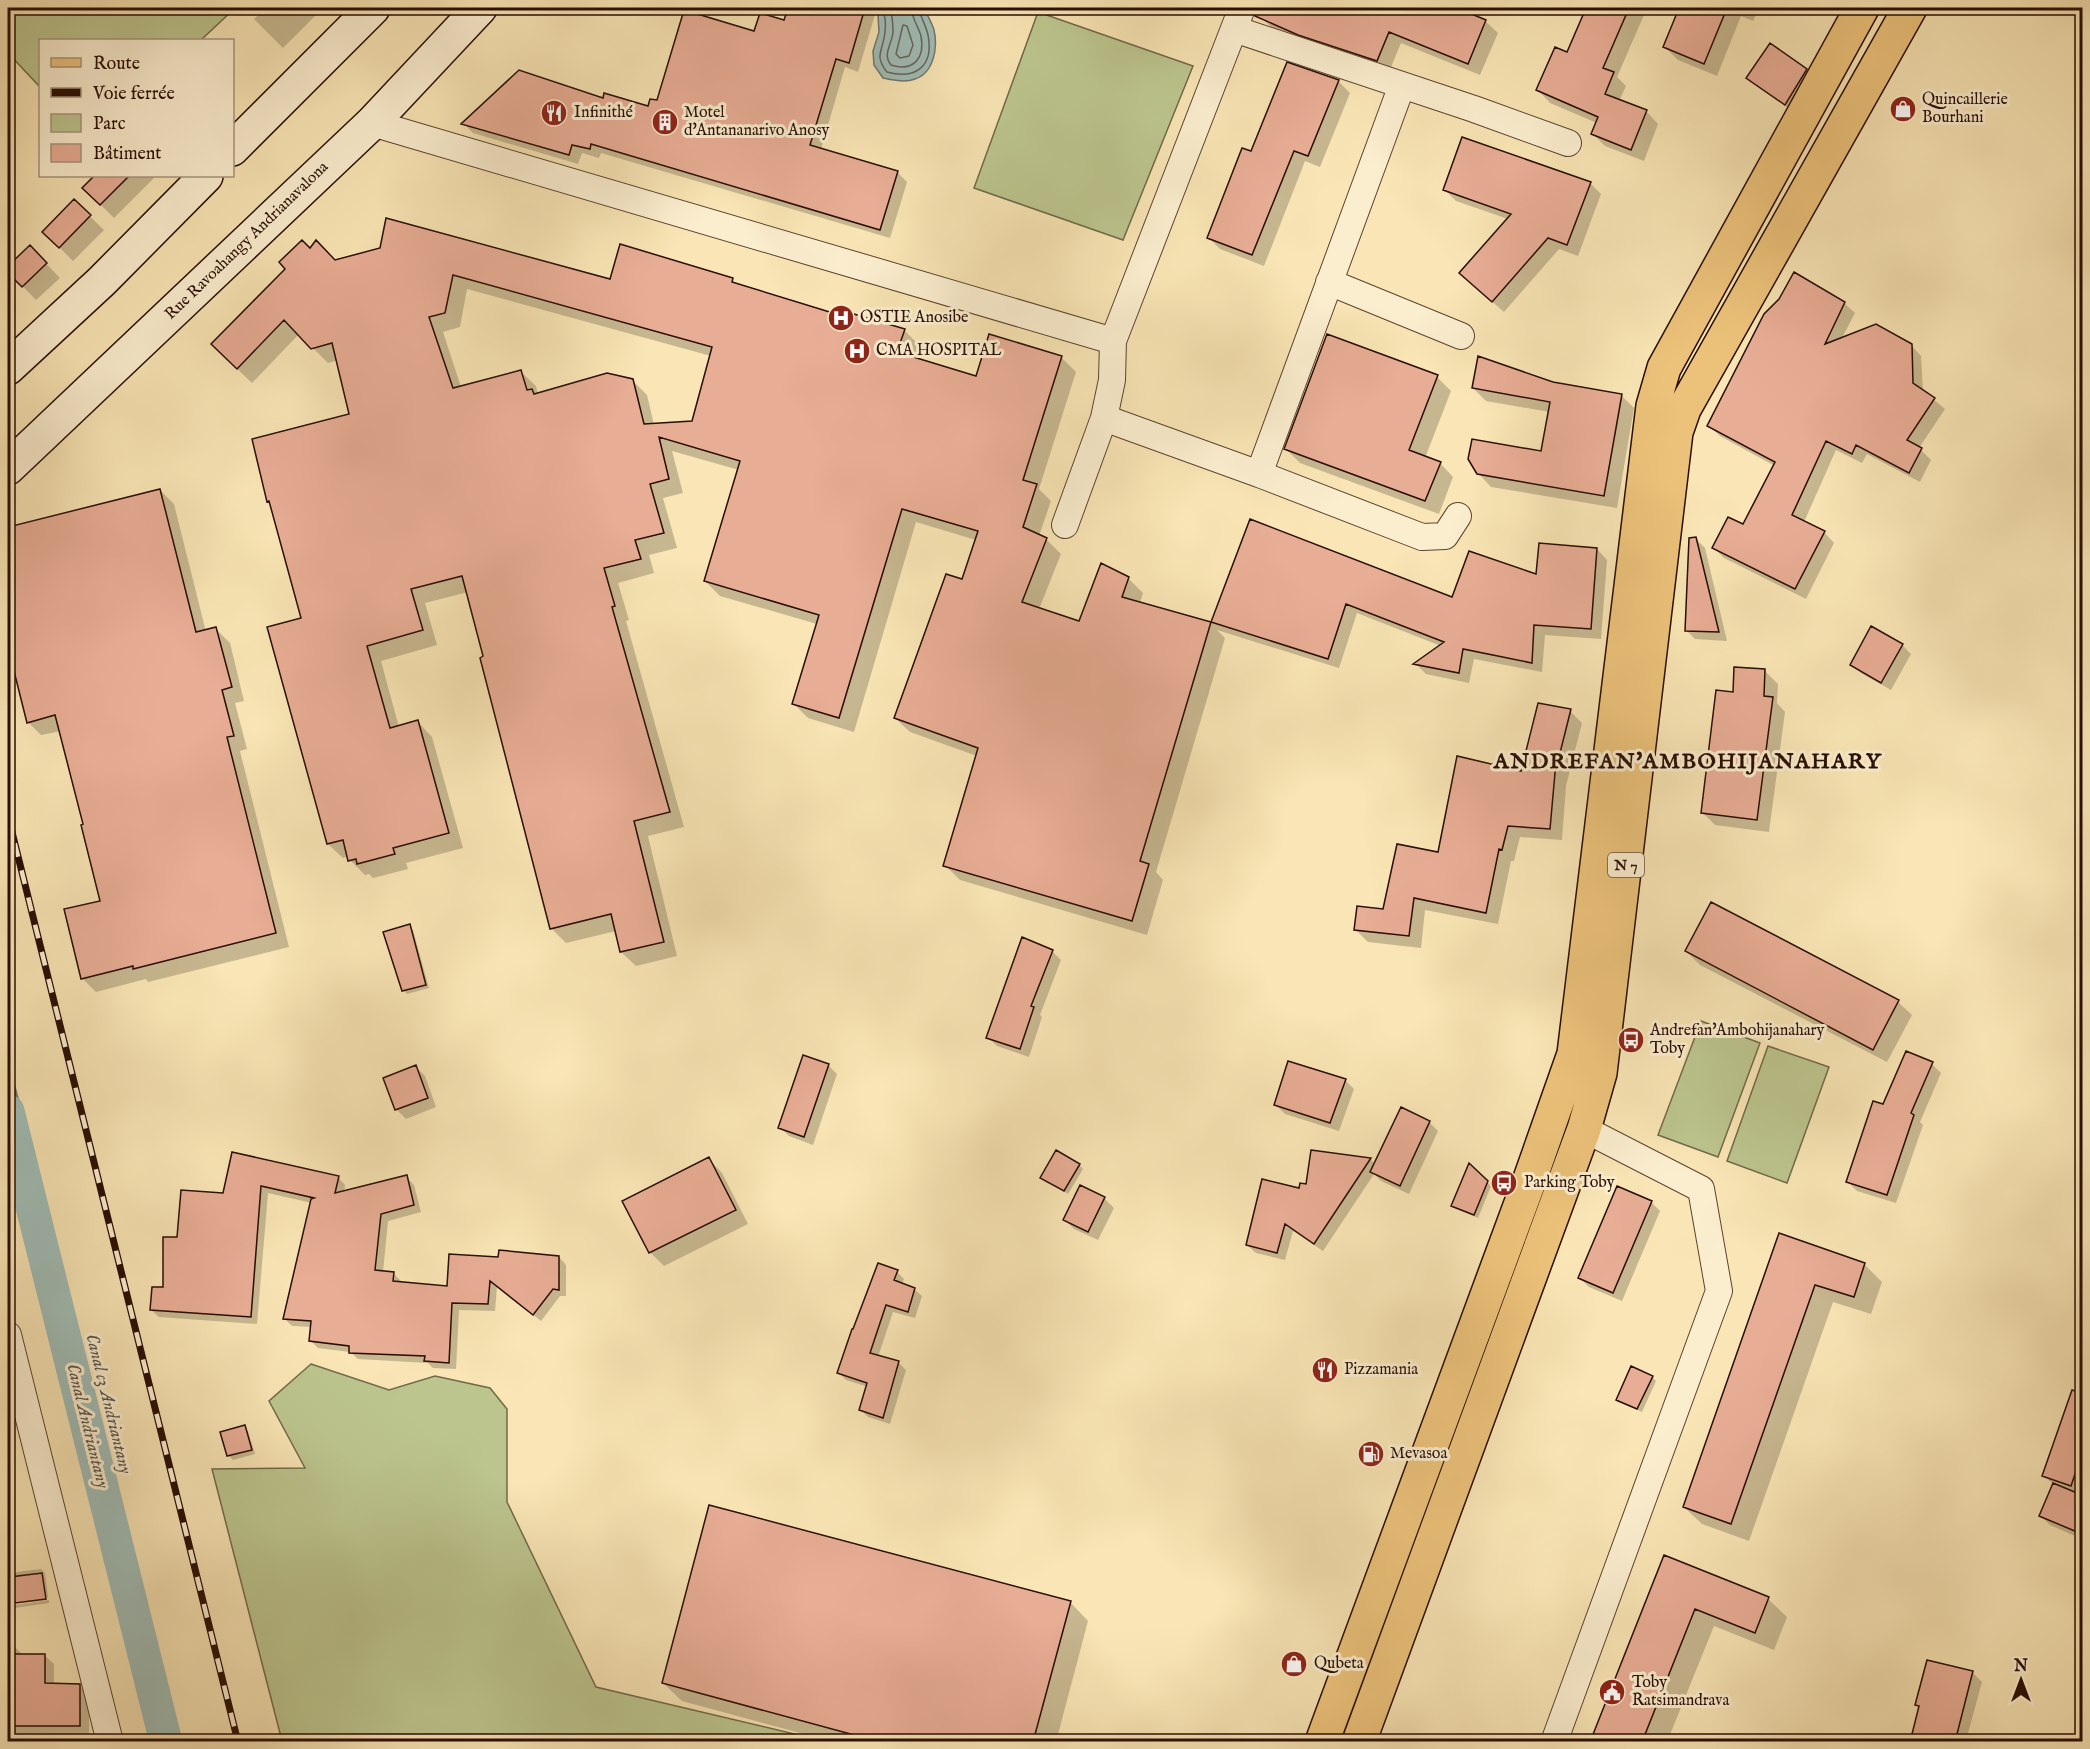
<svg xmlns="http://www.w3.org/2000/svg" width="2090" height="1749" font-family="'IM FELL English',serif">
<rect width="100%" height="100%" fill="#f9e5b5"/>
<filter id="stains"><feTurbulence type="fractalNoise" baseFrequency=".00333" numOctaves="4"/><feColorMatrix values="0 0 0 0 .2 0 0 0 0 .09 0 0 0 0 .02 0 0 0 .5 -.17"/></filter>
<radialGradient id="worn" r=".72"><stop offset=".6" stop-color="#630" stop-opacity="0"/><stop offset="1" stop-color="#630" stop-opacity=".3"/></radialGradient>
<path fill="#bcc58e" stroke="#726949" stroke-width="1.5" d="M8,8h227l-34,32h-161v47l-32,-34z
M1038,12l155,54 -70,174 -149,-52z
M1701,1021l59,22 -42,114 -60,-22z
M1768,1046l61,21 -42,116 -60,-22z
M311,1364l78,26 46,-14 55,12 17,21v93l89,185 228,54h-542l-70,-272 93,-1 -36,-67z"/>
<path fill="#a0bdb6" stroke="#70776f" stroke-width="1.5" d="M876,8h48c3,7 8,15 10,22 4,17 0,43 -19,49 -10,4 -22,1 -32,-1l-9,-13 -1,-14 6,-19 -1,-17z"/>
<path fill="#0003" fill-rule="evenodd" d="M265,8h58l-40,40 -29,-29z
M790,8h87l-19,64 -13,-5 -24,82 76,23 10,10 -17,56 -289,-85 -2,5 -17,-5 -4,11 -105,-31 -9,-9 140,-24 45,8 106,-76 30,-10z
M1065,8h11l-2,4z
M1267,8h186l32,13 13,12 -18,42 -79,-32 -12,29 -115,-42 -12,-12z
M1588,8h59l-30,69 9,9 -7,15 27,10 12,13 -14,37 -39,-15 -12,-12 4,-11 -47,-20 -12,-13 30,-36z
M1681,8h78l-6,13 -12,-5 -24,60 -39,-16 -13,-13z
M1806,70l9,9 -20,34 -38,-27 -9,-9z
M1338,81l12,12 -30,74 -15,-6 -41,105 -44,-17 -12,-12 44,-84z
M96,176h60l-42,42 -30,-30z
M1590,183l11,11 -23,62 -19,-7 -55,63 -32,-28 36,-65 -52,-18 -11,-11z
M74,201l30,29 -31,31 -29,-29z
M30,247l30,31 -24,22 -28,-29v-3z
M310,250l25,11 276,20 121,-1 6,6 109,33 57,11 15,15 -5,14 63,19 84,-21 15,15 -37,117 12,12 -12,35 7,3 15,15 -22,55 41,14 48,-45 15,15 -3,10 72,20 39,-102 202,78 85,-23 59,-27 10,11 -6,79 -56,-4 -3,37 -68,-13 -5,24 -43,-9 -10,-10 25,-18 -84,-33 -18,55 -122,-38 8,8 -69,234 7,8 -16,55 -187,-55 -15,-15 32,-109 -67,-24 -15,-14 68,-137 13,-41 -60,-18 -62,210 -46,-14 -15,-15 24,-79 -97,-28 -15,-15 34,-111 -67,-19 11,42 -20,5 14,50 -28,7 5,18 -36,10 11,37 -3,1 58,206 -36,9 29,120 -41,10 -15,-14 -5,-21 -50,12 -15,-15 -83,-336 -43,11 12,42 -56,16 18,66 19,-5 14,15 31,111 -57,15 2,6 -35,9 -4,-4 -4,1 -15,-15 -1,-4 -6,2 -15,-14 -25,-225 -32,-115 -3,-3 83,-86 -13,-55 -10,3 -29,-29 -47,49 -25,-24zM467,289l244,67 -18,66 -39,3 -7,-30 -15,-15 -94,14 -2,-8 -15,-14 -60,15 -18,-55 17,-5z
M1844,303l11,10 -13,25 69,7 10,11 2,35 22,18 -26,39 12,12 -11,22 -53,-28 -5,9 -26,-13 -32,72 20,10 10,11 -28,56 -82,-41 -10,-10 30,-22 31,-60 -55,-30 -11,-10z
M1437,377l14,14 -26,67 15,5 13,14 -14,37 -139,-51 -14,-14z
M1553,384l68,11 13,13 -17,100 -126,-21 -13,-14 65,-20 7,-41 -64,-11 -13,-13z
M160,490l14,14 32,128 10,-3 14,14 14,58 -9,2 12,46 -7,2 49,196 -141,35 -2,-3 -50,13 -14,-14 19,-76 -16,-77 -24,-94 -20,4 -13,-13 -12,-48 -8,-9v-116z
M1696,539l9,9 22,93 -32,-2 -9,-9z
M1902,645l9,9 -20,36 -30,-17 -9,-9z
M1765,671l13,13 -1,19 8,9 -16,120 -54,-7 -13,-13 32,-118z
M1570,711l12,12 -16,63 -4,54 -42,-3 -6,24h-3l-13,63 -73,-14 -4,38 -53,-6 -12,-12 28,-19 139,-139z
M409,926l4,4 16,58 -22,6 -4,-4z
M1052,951l9,9 -21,55 2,2 -13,40 -32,-11 -9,-9z
M1686,951l212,51 14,13 -25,47 -187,-97z
M1932,1064l9,9 -21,49 3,3 -27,78 -39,-12 -9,-9 36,-76z
M828,1065l9,9 -24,71 -24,-9 -9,-9z
M416,1067l9,9 11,31 -30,12 -9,-9 -12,-31z
M1345,1080l9,9 -15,42 -54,-17 -9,-9z
M1401,1109l28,13 9,9 -29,63 -28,-13 -7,-7 -51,77 -30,-20 -8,29 -29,-7 -9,-8 54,-55 69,-31 5,5z
M233,1154l105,23 7,8 -1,7 62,-15 8,8 7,27 -33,9 -5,51 10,1 8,8 -1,2 48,5 52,-29 59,-2 7,8v31h-6l-19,25 -44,-35 -2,25 -36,-1 -3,59 -23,-1 -5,-5 -70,-4 -8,-7 -32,-4 -7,-7 1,-14 -20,-1 -7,-7 27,-116 -44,-10 -11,131 -98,-7 -8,-7 13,-21 14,-50 46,-44z
M709,1159l13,14 26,51 -84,42 -14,-14z
M1079,1165l4,4 -15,25 -26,-17z
M1470,1166l21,20 -13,32 -21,-9 -4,-4z
M1081,1187l24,12 9,9 -16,32 -24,-11 -9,-9z
M1651,1202l9,9 -38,90 -33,-14 -9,-9z
M1780,1235l84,29 18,18 -11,32 -38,-12 -84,239 -47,-17 -18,-17z
M897,1272l7,7 -2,5 12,5 8,7 -7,22 -22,-6 -15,45 21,6 7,7 -16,54 -22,-7 -7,-7 7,-23 -22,-7 -7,-7z
M1652,1377l4,4 -14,31 -20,-9 -4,-4z
M2073,1392l9,2v88l-4,13 4,2v42l-32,-14 -9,-9 13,-31 -10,-9z
M244,1427l4,4 7,23 -22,6 -4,-4 -7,-23z
M1665,1557l103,42 19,18 -13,33 -60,-24 -47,116h-76z
M41,1569l4,4 3,24 -40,6v-30z
M49,1600v3l-41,6v-3z
M1070,1602l18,19 -32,121h-223l-151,-41 -19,-18z
M8,1647h7l8,8h21l10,9v21h25l10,10v40h-67l-1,7h-13z
M1928,1662l45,11 9,9 -15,55 5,5h-60l8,-34 -3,-4z"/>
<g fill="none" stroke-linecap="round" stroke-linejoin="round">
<path stroke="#64655d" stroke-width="1.5" d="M882,8c3,7 4,16 3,23 -1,19 -12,24 2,41 29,8 47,-6 41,-37 -2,-10 -8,-18 -9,-27
M890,8c2,7 3,17 3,24 -1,13 -11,22 -2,33 23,7 34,-7 30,-29 -3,-10 -9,-18 -10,-28
M903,25l4,1 6,19 -4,11 -9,2 -4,-4z"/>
<path stroke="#70776f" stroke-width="9" d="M8,1075l77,296 92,371"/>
<path stroke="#a0bdb6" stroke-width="33" d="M8,1111l158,631"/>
</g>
<path fill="#e8ad95" stroke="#280d04" stroke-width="1.5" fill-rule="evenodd" d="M788,8h77l-16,55 -13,-4 -26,86 88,26 -18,59 -289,-86 -1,5 -18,-4 -3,10 -108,-31 58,-54 84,28 1,-5 44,13 2,-7 7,1 27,-90 70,21 6,-18 24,7z
M1257,8h200l29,12 -18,44 -79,-32 -12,29 -79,-26 -43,-19z
M1586,8h43l-26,60 11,4 -9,22 42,16 -16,40 -40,-16 7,-17 -62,-27 19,-43 12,5z
M1679,8h48l-23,56 -41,-17z
M1770,43l37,26 -22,36 -39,-27z
M1287,62l52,18 -31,76 -14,-5 -42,104 -45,-17 35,-90 9,3z
M1462,137l129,45 -24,63 -19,-7 -56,64 -33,-29 52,-59 -68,-24z
M94,176h35l-29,29 -18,-17z
M74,199l17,16 -32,33 -17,-16z
M386,218l224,61 10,-35 113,34 -1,4 114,35 1,-5 58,17 -8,23 79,24 13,-42 73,22 -39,124 14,4 -14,43 24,11 -25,64 57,19 22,-58 28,14 -7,20 89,25 -71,239 9,3 -17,57 -189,-55 35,-118 -84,-30 52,-144 16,5 16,-48 -76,-22 -63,209 -47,-14 27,-89 -115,-34 36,-120 -81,-24 10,42 -19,5 14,49 -29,7 6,19 -37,9 11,38 -3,1 58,205 -36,9 30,121 -44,10 -9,-38 -61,15 -70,-271 3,-2 -21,-80 -51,13 12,41 -56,16 23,82 28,-8 31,113 -56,15 2,6 -38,10 -1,-5 -8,2 -5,-21 -16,4 -60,-217 34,-9 -32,-117 -2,1 -15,-63 97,-25 -17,-71 -21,6 -27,-29 -47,49 -26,-25 74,-75 -6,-7 23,-22 8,8 6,-8 19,20 45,-12zM453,275l259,72 -20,74 -48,3 -11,-45 -26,-6 -73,21 -2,-5 -5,1 -6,-20 -68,18 -24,-71 16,-4z
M30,245l17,18 -25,24 -14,-14v-7z
M1794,272l51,30 -20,42 51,-20 36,20 1,39 22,15 -28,42 15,8 -13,25 -53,-28 -4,9 -26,-13 -34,74 33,16 -30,58 -83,-41 16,-31 15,7 32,-62 -68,-36 57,-112 15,-15z
M1327,334l111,41 -29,75 32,12 -16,39 -141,-52z
M1478,356l75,26 69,12 -18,102 -127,-22 -9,-15 4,-20 69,12 9,-49 -78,-14z
M160,489l36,143 20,-5 16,60 -10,3 12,46 -7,1 49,196 -143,36v-3l-52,13 -17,-70 36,-8 -19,-76 2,-1 -28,-109 -28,8 -15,-60 -4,1v-137z
M1250,519l202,78 17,-46 67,23 3,-31 58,5 -6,81 -57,-4 -2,38 -69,-14 -4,24 -46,-9 31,-22 -98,-38 -18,55 -117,-37z
M1696,537l23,95 -34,-1 4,-93z
M1871,626l32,18 -22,39 -31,-18z
M1734,667l31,2 -1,27 9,1 -16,123 -56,-7 15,-123 17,2z
M1538,703l33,6 -16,64 -5,56 -42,-3 -6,24 -3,-1 -13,64 -72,-15 -5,38 -55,-6 3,-24 26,3 14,-65 41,8 19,-96 64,15z
M1711,902l188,98 -26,50 -188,-99z
M410,924l16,61 -24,6 -19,-59z
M1022,937l31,13 -22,56 3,1 -14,42 -34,-11z
M1906,1051l27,11 -22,51 3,2 -27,80 -41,-13 27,-81 10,3z
M803,1055l26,9 -25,73 -26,-9z
M1288,1061l58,18 -16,44 -56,-18z
M416,1065l12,33 -33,12 -12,-32z
M1401,1107l29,14 -30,65 -30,-14z
M1056,1150l24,14 -16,27 -24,-13z
M1311,1150l60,8 -57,86 -29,-20 -8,29 -31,-8 16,-66 37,9 1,-5 6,1z
M232,1152l107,24 -4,17 72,-18 7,30 -33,9 -6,56 19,2 -1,9 54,5 2,-32 49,3 1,-7 60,6v34l-6,-1 -20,26 -43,-34 -2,23 -36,-1 -3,60 -25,-2 1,-5 -76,-3v-7l-40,-5 2,-20 -28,-2 28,-120 3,-1 -53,-12 -10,131 -101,-7 2,-23h11v-50h14l4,-47 42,3z
M709,1157l27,53 -87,43 -27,-52z
M1469,1163l19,18 -14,34 -23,-9z
M1080,1185l25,12 -17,35 -25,-12z
M1617,1186l35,15 -39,92 -35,-15z
M1779,1233l86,30 -11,34 -39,-12 -84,239 -48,-17z
M878,1263l20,7 -4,10 21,8 -7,24 -22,-7 -16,48 29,8 -16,57 -24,-8 8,-27 -30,-10 15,-44h1z
M1631,1366l22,10 -16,33 -21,-9z
M2072,1390l10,3v18l-5,31 5,2v9l-11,33 -29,-10z
M245,1425l7,25 -25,6 -7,-24z
M2053,1483l29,12v39l-43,-18z
M709,1505l362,96 -38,141h-153l-218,-59z
M1664,1555l105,42 -14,36 -60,-24 -53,133h-52z
M42,1573l4,26 -31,4 -5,-26z
M8,1654h37v29l35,1v42h-72z
M1927,1660l46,11 -18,71h-45l9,-36 -4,-1z"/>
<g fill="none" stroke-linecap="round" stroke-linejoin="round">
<defs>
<path id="minor" d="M1234,29l240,80 94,34
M372,123l741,218
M1329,282l132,54
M1104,418l155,56 163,63 23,-1 13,-20
M1259,474l143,-389
M1065,525l39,-107 8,-38 1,-39 129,-333
M8,1335l102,407
M1554,1742l165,-451 -18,-102 -117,-60"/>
<path id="secondary" d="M232,149l141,-141
M8,368l94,-87 104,-105
M8,468l364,-345 108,-115"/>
<path id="primary" d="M1322,1742l208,-563 44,-125 79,-648 11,-38 198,-360
M1359,1742l225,-613 16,-56 76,-641 8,-23 226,-401"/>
</defs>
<use href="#minor" stroke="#5c4330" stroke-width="28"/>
<use href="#secondary" stroke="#280d04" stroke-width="36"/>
<use href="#primary" stroke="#280d04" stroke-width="36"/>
<use href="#minor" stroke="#fbeecf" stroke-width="26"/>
<use href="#secondary" stroke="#fbeecf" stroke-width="33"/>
<use href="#primary" stroke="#ecc27a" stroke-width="33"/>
<defs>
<path id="rail" d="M8,816l230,926"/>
</defs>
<use href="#rail" stroke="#280d04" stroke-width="7"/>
<use href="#rail" stroke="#fbeecf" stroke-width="4.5" stroke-dasharray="14" stroke-linecap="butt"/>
</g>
<defs>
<symbol id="shop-disc" viewBox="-11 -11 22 22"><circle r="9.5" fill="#8f2418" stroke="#fbeecf"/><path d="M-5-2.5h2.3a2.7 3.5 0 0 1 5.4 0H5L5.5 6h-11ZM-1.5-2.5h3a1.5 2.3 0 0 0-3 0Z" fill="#fff"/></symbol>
<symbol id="restaurant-disc" viewBox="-11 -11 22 22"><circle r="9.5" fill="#8f2418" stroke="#fbeecf"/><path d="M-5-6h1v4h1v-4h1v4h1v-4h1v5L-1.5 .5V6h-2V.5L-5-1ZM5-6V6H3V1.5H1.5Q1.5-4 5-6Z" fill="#fff"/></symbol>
<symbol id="building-disc" viewBox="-11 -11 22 22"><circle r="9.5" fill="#8f2418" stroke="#fbeecf"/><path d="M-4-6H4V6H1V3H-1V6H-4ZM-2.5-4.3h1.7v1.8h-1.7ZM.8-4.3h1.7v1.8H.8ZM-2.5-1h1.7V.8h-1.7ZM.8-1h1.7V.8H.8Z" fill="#fff"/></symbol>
<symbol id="hospital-disc" viewBox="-11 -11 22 22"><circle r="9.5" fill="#8f2418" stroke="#fbeecf"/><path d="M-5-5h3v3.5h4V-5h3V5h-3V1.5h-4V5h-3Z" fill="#fff"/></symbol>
<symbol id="bus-disc" viewBox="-11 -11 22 22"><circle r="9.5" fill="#8f2418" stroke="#fbeecf"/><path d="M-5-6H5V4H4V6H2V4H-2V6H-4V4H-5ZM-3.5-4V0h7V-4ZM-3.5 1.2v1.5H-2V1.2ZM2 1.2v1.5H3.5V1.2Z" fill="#fff"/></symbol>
<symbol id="fuel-disc" viewBox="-11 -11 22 22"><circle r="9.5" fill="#8f2418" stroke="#fbeecf"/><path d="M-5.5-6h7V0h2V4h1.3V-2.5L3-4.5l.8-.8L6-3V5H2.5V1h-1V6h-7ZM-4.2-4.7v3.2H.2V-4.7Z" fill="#fff"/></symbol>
<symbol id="civic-disc" viewBox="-11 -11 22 22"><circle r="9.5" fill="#8f2418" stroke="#fbeecf"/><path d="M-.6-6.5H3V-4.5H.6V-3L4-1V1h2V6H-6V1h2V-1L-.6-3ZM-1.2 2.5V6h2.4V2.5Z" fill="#fff"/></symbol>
</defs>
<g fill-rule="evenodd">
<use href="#shop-disc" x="1888" y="94" width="30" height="30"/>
<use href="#restaurant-disc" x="539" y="98" width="30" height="30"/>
<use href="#building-disc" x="650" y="107" width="30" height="30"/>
<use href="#hospital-disc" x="826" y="303" width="30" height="30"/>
<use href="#hospital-disc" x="842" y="336" width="30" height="30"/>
<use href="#bus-disc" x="1616" y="1025" width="30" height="30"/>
<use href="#bus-disc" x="1489" y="1168" width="30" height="30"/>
<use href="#restaurant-disc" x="1310" y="1355" width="30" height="30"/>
<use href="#fuel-disc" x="1356" y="1439" width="30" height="30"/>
<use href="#shop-disc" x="1279" y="1649" width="30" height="30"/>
<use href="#civic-disc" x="1597" y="1677" width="30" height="30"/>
</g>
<g text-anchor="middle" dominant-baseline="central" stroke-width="6" stroke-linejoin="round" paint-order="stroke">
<rect fill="#fbeecf" stroke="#675041" stroke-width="1.5" x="1608" y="853" width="36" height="24" rx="4.5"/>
<g font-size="15" font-weight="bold" fill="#280d04">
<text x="1626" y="865">N 7</text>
</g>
<g font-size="16" fill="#280d04" stroke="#fbeecf" text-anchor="start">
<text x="1922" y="100">Quincaillerie<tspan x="1922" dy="18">Bourhani</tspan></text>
<text x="574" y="113">Infinithé</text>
<text x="684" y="113">Motel<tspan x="684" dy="18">d'Antananarivo Anosy</tspan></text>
<text x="860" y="318">OSTIE Anosibe</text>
<text x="876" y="351">CMA HOSPITAL</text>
<text x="1650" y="1031">Andrefan'Ambohijanahary<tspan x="1650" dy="18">Toby</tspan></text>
<text x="1524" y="1183">Parking Toby</text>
<text x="1344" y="1370">Pizzamania</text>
<text x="1390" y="1454">Mevasoa</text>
<text x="1314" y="1664">Qubeta</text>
<text x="1632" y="1683">Toby<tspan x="1632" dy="18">Ratsimandrava</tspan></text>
</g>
<g font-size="16" fill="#280d04" stroke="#fbeecf">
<text transform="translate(247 241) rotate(-44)">Rue Ravoahangy Andrianavalona</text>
</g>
<g font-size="18" font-style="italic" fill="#58534b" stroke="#fbeecf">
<text transform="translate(108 1404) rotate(76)">Canal c3 Andriantany</text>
<text transform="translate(87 1426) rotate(76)">Canal Andriantany</text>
</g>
<g font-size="22" font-weight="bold" letter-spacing="1.5" fill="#280d04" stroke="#fbeecf">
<text x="1688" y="762">ANDREFAN'AMBOHIJANAHARY</text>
</g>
</g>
<rect width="2090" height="1749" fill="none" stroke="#f9e5b5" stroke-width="30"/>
<rect x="9" y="9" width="2072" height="1731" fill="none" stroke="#280d04" stroke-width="3"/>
<rect x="15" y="15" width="2060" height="1719" fill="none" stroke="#280d04" stroke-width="1.5"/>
<rect x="39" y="39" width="195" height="138" fill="#fbeecf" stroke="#a7947e" stroke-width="1.5"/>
<rect x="51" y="58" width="30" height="9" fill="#ecc27a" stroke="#a7947e" stroke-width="1.5"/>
<text x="93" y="69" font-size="18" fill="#280d04">Route</text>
<rect x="51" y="88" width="30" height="9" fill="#280d04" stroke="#a7947e" stroke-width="1.5"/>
<text x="93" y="99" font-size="18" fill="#280d04">Voie ferrée</text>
<rect x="51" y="114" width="30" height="18" fill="#bcc58e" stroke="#a7947e" stroke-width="1.5"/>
<text x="93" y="129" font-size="18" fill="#280d04">Parc</text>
<rect x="51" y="144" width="30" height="18" fill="#e8ad95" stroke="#a7947e" stroke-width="1.5"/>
<text x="93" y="159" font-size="18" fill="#280d04">Bâtiment</text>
<g transform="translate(2021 1680)" stroke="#fbeecf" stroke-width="4.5" paint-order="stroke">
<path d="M0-4.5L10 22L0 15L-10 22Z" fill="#280d04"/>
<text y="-9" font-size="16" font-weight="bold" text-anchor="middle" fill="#280d04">N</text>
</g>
<rect width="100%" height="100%" filter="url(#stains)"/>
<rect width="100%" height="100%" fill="url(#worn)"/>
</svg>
